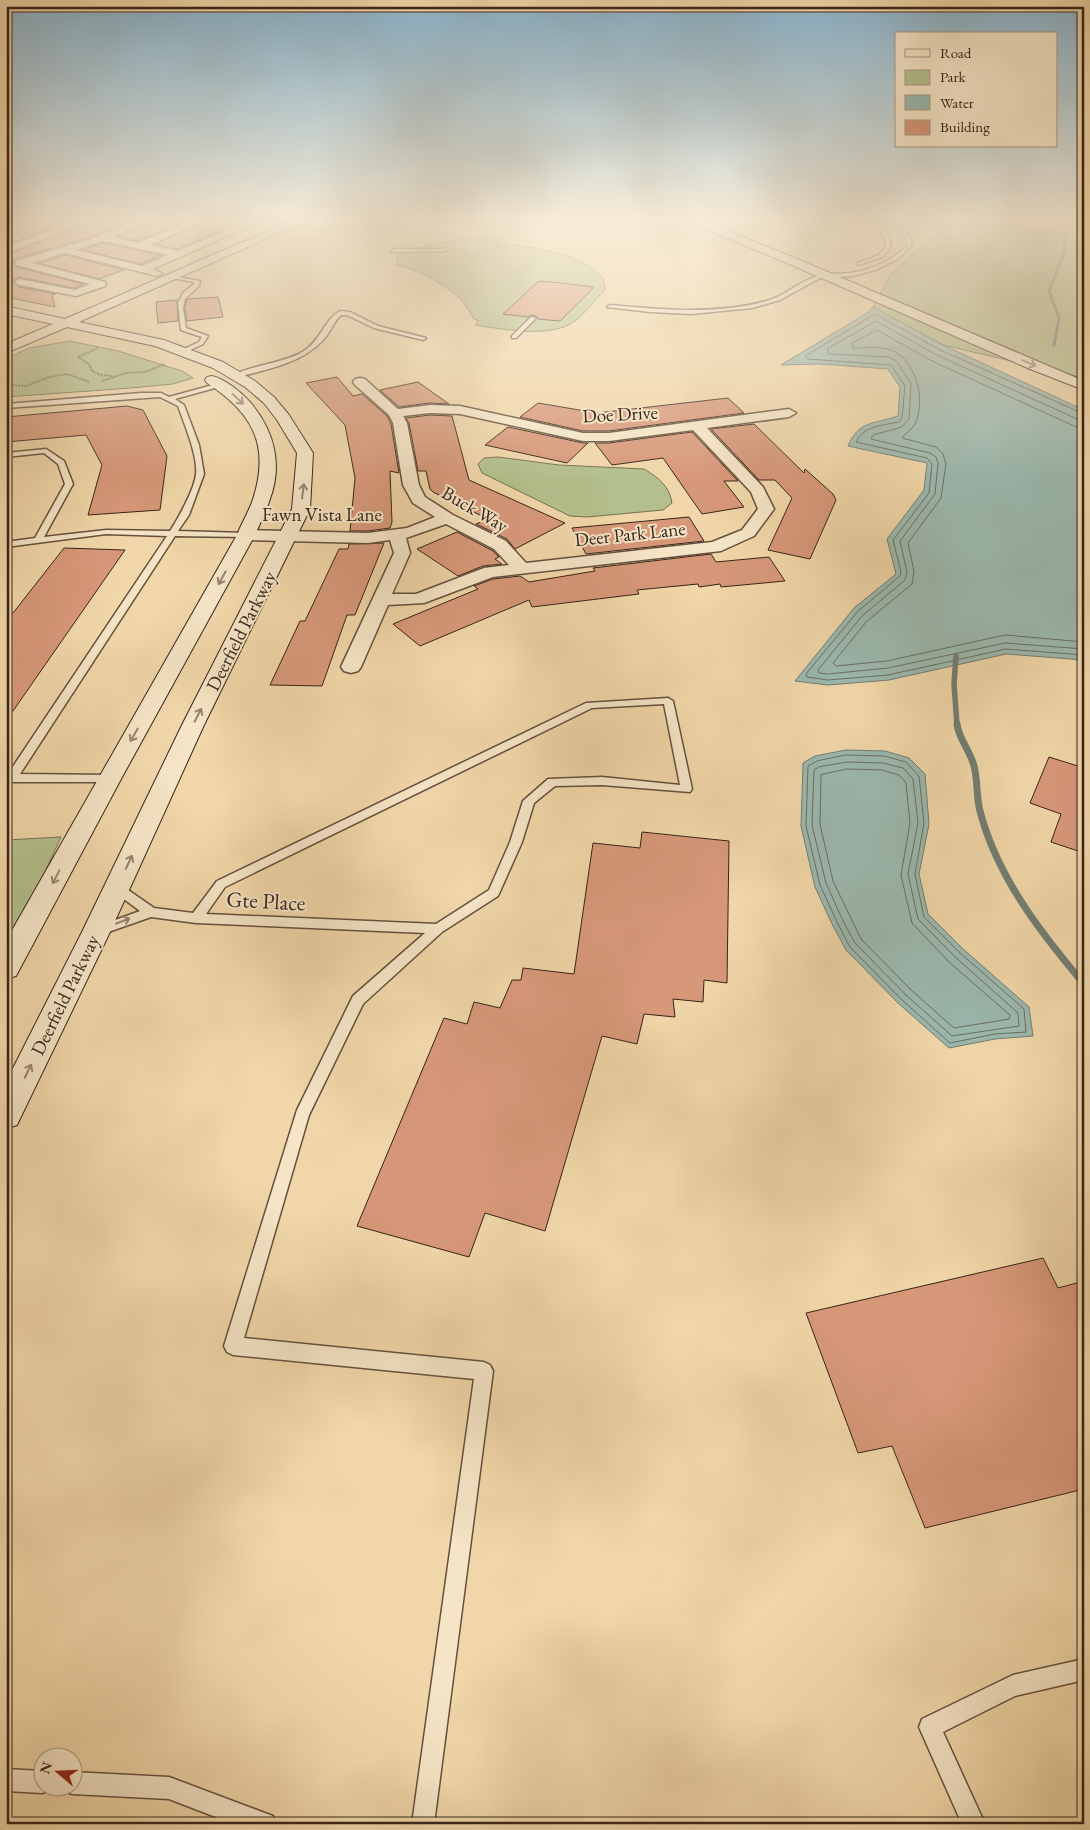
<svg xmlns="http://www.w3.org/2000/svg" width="1090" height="1830" font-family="'EB Garamond',serif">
<rect width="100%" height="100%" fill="#f0d6a8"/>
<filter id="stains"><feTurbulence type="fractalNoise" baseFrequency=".004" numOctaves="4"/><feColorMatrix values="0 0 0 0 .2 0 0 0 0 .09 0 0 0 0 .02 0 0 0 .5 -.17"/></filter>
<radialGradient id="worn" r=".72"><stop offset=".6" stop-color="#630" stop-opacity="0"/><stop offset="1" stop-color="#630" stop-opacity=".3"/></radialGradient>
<path fill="#b3bf8c" stroke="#757253" d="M948,221h136v157l-141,-33 -70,-38 17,-32z
M504,236l-8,7c34,4 82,8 107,35l2,12c-11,10 -19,23 -30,31 -24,18 -72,8 -100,4l4,-4 -5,-2c-3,-4 -5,-9 -8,-13 -11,-17 -51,-39 -71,-41l3,-4 -1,-5 3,-3c35,-10 67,-17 104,-17z
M70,341l48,10 64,20 11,7 -20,6 -42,4 -125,9v-38l23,-11z
M498,457l61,8 85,4c14,8 26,18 28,34l-9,7 -76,7 -17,-1 -88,-43 -4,-9 6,-6z
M61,837l-28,61 -27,45v-103z"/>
<path fill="#9bb8ae" stroke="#737d73" d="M873,307l70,38 141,65v250l-78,-6 -117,26 -61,5 -33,-4 59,-73 42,-34 -9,-35 37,-49 3,-27 -79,-17c10,-25 26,-22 50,-30l2,-29 -12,-18 -69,-5 -38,1 86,-52z
M846,750l39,1 24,7 16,16 4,50 -10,50 9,40 34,34 67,59 4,29 -38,3 -46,9 -51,-45 -52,-53 -13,-24 -18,-39 -14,-61 2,-63 12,-7z"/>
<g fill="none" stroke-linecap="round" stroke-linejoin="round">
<path stroke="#696e64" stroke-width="1" d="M1084,414l-144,-64 -65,-36 -70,42 3,3 83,6 14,21 -3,32 -3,4c-15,3 -36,4 -43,20l71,16 5,6 -3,29 -36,47 8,32 -1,4 -42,35 -52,63 1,3 21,3 60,-5 118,-26 78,6
M1084,420l-7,-1 -140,-64 -61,-34 -49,28 2,5 60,3 7,4 15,22 -2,36 -7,8 -29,8 -2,4 59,14 6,4 2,6 -3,31 -35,47 7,31 -2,8 -43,36 -44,54 1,3 9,1 60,-6 117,-25 79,6
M1084,428l-10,-2 -140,-64 -57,-32 -25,13 1,5c13,0 26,-2 38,2 26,10 35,51 24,74 -3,6 -10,9 -13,14l34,9 7,7 3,10 -5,34 -33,45 6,28 -2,13 -45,37 -34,42 3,3 51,-5 118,-26 79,7
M846,755l38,1 22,6 13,14 5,47 -9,51 9,43 35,35 65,57 2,23 -31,2 -45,9 -48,-43 -52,-53 -12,-23 -18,-39 -14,-59 2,-60 9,-5z
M847,762l36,1 20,5 10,11 5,44 -10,51 10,45 36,37 64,57 1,13 -67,10 -46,-41 -51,-52 -12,-22 -17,-38 -14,-58 2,-55 5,-3z
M847,769l35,1 17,5 7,8 4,40 -9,52 11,48 37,39 61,53 -1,4 -55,9 -43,-38 -50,-51 -28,-58 -13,-57 1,-49z"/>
<path stroke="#737d73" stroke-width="3" d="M1054,345l5,-27 -10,-27 15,-38 1,-16 9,-16"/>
<path stroke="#737d73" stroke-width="5.5" d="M956,656l-2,28 3,41"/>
<path stroke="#737d73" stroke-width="7" d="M957,724c2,16 13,26 17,42 4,15 2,30 6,45 17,66 61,122 104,173"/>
</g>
<path fill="#d79879" stroke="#37241a" d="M49,221h22l-65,24v-9z
M94,221h35l-39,16 -75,22 -2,3 3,5 67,17 -10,4 -54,-11 -7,4 7,6 37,7 -4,1 3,12 -49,-10v-42z
M150,221l32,2 -44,18 -20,-5z
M199,225l25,4 -47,20 -22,-5z
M103,243l58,12 -21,9 -57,-14z
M65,255l59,15 -25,9 -60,-16z
M539,281l22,2 33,4 -34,34 -22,-2 -2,-3 -5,-1 -3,2 -25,-3z
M218,297l5,20 -36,4 -2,-13 2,-9z
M177,300l1,21 -20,2 -2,-21z
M337,377l16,19 9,-2 25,22 4,8 8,49 -9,-2 2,51 -2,6 -22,3h-18l5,-53 -10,-53 -39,-42z
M418,382l31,22 -19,-1 -31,4 -19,-17z
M728,398l16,15 -135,18h-26l-63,-14 18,-14 59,10z
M127,406l16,4 24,46 -7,54 -72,5 14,-50 -16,-30 -80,7v-25z
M430,415l22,1 17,64 96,43 -50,26 -8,-10 -31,-15 12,-5 -55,-27 -3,-3 -4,-18h-8l-9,-48 -3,-5z
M754,424l50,49 1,-4 28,25 3,6 -26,59 -42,-9 24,-52 -17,-18h-16l-48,-51z
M508,427l75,16h5l-21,20 -82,-18z
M692,432l46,49h-14l20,26 -42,7 -39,-56 -51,7 -17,-22h14z
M689,517l15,24 -118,13 -14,-26z
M457,532l36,19 6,6 -4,2 7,5 -19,2 -25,10 -41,-27z
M384,543l-29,72h-8l-25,71 -52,-1 30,-64h5l34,-72h9l1,-5z
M64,548l61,2 -119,171v-99z
M711,554l5,8 53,-5 16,24 -64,6 -1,-3 -21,3 -1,-3 -61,6 2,4 -107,13 -3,-7 -109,46 -27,-22 85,-35 -4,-3 19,-7 27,-3 9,6 66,-11 -2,-3z
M1049,757l35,11v85l-33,-11 10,-28 -31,-11z
M642,832l87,9 -2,142 -23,-3 -1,22 -30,-3 2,18 -31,-3 -7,30 -35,-8 -57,195 -60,-18 -16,44 -112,-31 87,-208 23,6 7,-22 26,6 12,-28h9l2,-12 51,6 19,-131 47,5z
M1043,1258l15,30 26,-7v208l-159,39 -33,-82 -34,7 -52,-140z"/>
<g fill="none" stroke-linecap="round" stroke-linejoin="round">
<defs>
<path id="lane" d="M874,221h5l11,19 1,7 -8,10 -25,8v-2l21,-8 7,-8 -1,-7z
M897,221h4l-1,3 11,15v7l-12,12 -21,11 -25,7 -33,2 -40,22 -28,8 -61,6 -41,-2 -43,-5 3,-2c53,5 109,10 160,-5 18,-6 31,-20 48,-24 10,-3 20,-2 31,-3 21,-2 42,-12 58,-27v-7l-11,-15z
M393,249h51l3,2 -56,1z
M172,276l28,5 -1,5 -14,13 -2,9 3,20 22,8 -5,8 -19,9 -2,-3 17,-8 3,-5 -21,-7 -3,-27 5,-10 11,-9v-2l-22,-4z
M340,311l10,1 28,14 48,12 -3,2 -49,-12 -27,-13h-6c-8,7 -10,17 -18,25 -21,23 -57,30 -86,37l-3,-2c17,-10 52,-12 70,-24 17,-11 21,-32 36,-40z
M531,317l5,1 -20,20h-4v-2z
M220,383l2,1v2l-47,13 9,6 15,40 5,29 -15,41 -11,16 68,2 4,2 -4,2 -71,-1 -155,238 89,1 4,1 1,3 -1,3h-107v-8h2l159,-238 -61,-2 -100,13v-5l29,-4 30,-54 -7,-20 -14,-11 -38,4v-4l40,-4 18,12 9,23 -29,53 62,-7 64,1c8,-12 25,-43 26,-57 2,-18 -12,-51 -18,-68l-18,-9 -154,11v-4l135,-11h20l8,4z
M668,698l5,3 19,88 -2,3 -88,-7 -47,1 -21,17 -12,39 -24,54 -56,36 -79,72 -54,111 -65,223 240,24 6,3 3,6 -59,453h-22l62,-445 -241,-24 -6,-3 -3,-6 73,-236 56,-114 72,-63 -229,-10 -45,-6 -54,19 -4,-2 -2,-3 2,-3 47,-17 -27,-20 -2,-3 2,-3h8l33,23 39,5 24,-32 369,-178zM664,704l16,81 -78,-8 -54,2 -25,22 -13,41 -21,48 -53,34 -230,-10 19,-27 367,-179z
M1084,1659v21l-69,16 -72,36 42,92h-23l-43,-97 3,-8 91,-44z
M6,1769l36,2v17h9l-1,2 -8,3 -36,-2z
M72,1772l97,5 104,39 3,8h-42l-65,-25 -97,-5 -8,-3 -1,-3h9z"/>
<path id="street" d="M14,221h14l-22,10v-6z
M78,221h14l-86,32v-6z
M135,221h13l-36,16 26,6 53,-22h13l-55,24 28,6 71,-30h13l-108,48 9,4 -5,3 -92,-23 -33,10 73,19 1,2 -1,2 -29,10 -57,-11 -5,-3 5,-3 56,11 15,-6 -74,-19 -1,-2 1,-2 75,-22zM103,241l65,14 -26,11 -66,-16z
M360,378l5,1 33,30 32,-4 30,1 123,27h26l180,-24 7,4 -7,4 -82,11 56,59 11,22 -20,27 -33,15 -228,26 -69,26 -36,2 -27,62 -3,4 -7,2 -7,-2 -3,-4 53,-114 -4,-13 -22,3 -122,-3 -6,-2 -2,-3 2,-3 6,-2 122,3 39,-5 28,-11 -22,-14 -10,-18 -10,-62 -4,-8 -34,-30 -2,-3 2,-3zM430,413l30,1 123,27h26l84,-11 58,62 7,17 -16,21 -30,12 -186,21 -20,-22 -53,-26 -28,-18 -6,-12 -12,-62 -4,-7zM446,524l48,25 15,16 -25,3 -68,26h-24l18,-41 -4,-15z"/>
<path id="secondary" d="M291,221h15l-227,101 85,18 59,22 32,19 19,16 15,18 24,38 -3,56 -106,216 -94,207 -93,193 -11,4v-47l76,-150 100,-207 110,-216 5,-56 -20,-33 -13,-17 -19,-16 -32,-19 -58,-22 -88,-19 -61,26v-9l47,-20 -47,-10v-8l59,13z
M687,221h16l92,37 289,123v9l-54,-21 -243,-106z
M212,376c13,3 29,16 38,26 24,28 33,62 20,97 -4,13 -10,24 -15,36l-134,244 -105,197 -10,3v-38l231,-406c5,-13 13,-25 17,-39 16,-53 -3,-84 -47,-113l-2,-3 2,-3z"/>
</defs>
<use href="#lane" stroke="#65503e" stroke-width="3"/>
<use href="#street" stroke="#65503e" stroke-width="3"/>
<use href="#secondary" stroke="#37241a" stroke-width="2"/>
<path stroke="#37241a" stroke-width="2" stroke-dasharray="0.5 1" stroke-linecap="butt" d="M98,348l-20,9 11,7 3,7 9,4 11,1
M102,381l24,-8 19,-1 20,-8
M6,385l20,1 23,-9 18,-3 22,8"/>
<use href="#lane" fill="#f5e4c6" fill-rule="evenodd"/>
<use href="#street" fill="#f5e4c6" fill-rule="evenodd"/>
<use href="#secondary" fill="#f5e4c6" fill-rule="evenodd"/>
</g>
<defs><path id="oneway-shaft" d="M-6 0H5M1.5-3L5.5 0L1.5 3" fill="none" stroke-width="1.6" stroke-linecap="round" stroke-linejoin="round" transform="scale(1.25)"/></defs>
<g stroke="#968470">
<use href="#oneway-shaft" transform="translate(1029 363) rotate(23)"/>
<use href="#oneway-shaft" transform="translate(238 399) rotate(43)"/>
<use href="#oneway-shaft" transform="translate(303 491) rotate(-83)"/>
<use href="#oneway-shaft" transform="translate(222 578) rotate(119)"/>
<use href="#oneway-shaft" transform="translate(198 715) rotate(-63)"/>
<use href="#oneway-shaft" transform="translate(134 735) rotate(120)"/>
<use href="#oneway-shaft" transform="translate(129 862) rotate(-65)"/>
<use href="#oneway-shaft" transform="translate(56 877) rotate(118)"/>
<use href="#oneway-shaft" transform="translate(123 921) rotate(-21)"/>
<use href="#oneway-shaft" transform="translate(28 1071) rotate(-64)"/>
</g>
<linearGradient id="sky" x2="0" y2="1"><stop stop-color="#89b6d1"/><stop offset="0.46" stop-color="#f8edd8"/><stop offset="1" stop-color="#f8edd8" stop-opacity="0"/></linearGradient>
<rect width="1090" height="478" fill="url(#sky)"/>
<g text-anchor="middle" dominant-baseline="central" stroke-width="4" stroke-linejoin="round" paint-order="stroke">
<g font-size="19" fill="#37241a" stroke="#f5e4c6">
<text transform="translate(620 414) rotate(-3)">Doe Drive</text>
<text transform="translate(475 509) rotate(30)">Buck Way</text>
<text x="322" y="514">Fawn Vista Lane</text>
<text transform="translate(630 534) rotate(-6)">Deer Park Lane</text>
<text transform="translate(241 631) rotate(-63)">Deerfield Parkway</text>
<text transform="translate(65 995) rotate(-64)">Deerfield Parkway</text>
</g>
<g font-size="22" fill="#37241a" stroke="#f5e4c6">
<text transform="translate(266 901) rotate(3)">Gte Place</text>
</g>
</g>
<rect width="1090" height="1830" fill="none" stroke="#f0d6a8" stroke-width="25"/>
<rect x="8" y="8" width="1075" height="1815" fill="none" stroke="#37241a" stroke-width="2.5"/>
<rect x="12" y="12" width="1065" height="1805" fill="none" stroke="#37241a"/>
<rect x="895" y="32" width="162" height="115" fill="#f5e4c6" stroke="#a99781"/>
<rect x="905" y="49" width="25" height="8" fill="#f5e4c6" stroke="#a99781"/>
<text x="940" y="58" font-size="15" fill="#37241a">Road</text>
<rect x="905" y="70" width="25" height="15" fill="#b3bf8c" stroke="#a99781"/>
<text x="940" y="82" font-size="15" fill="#37241a">Park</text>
<rect x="905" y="95" width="25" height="15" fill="#9bb8ae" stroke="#a99781"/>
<text x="940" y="108" font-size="15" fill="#37241a">Water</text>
<rect x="905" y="120" width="25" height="15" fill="#d79879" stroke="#a99781"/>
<text x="940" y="132" font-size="15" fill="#37241a">Building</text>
<g transform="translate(58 1772) rotate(289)"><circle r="24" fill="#f5e4c6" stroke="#a99781"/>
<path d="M0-4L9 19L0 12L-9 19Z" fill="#8f2418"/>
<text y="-8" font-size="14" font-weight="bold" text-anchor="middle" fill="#37241a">N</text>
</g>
<rect width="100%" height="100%" filter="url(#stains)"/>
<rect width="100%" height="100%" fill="url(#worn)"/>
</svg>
